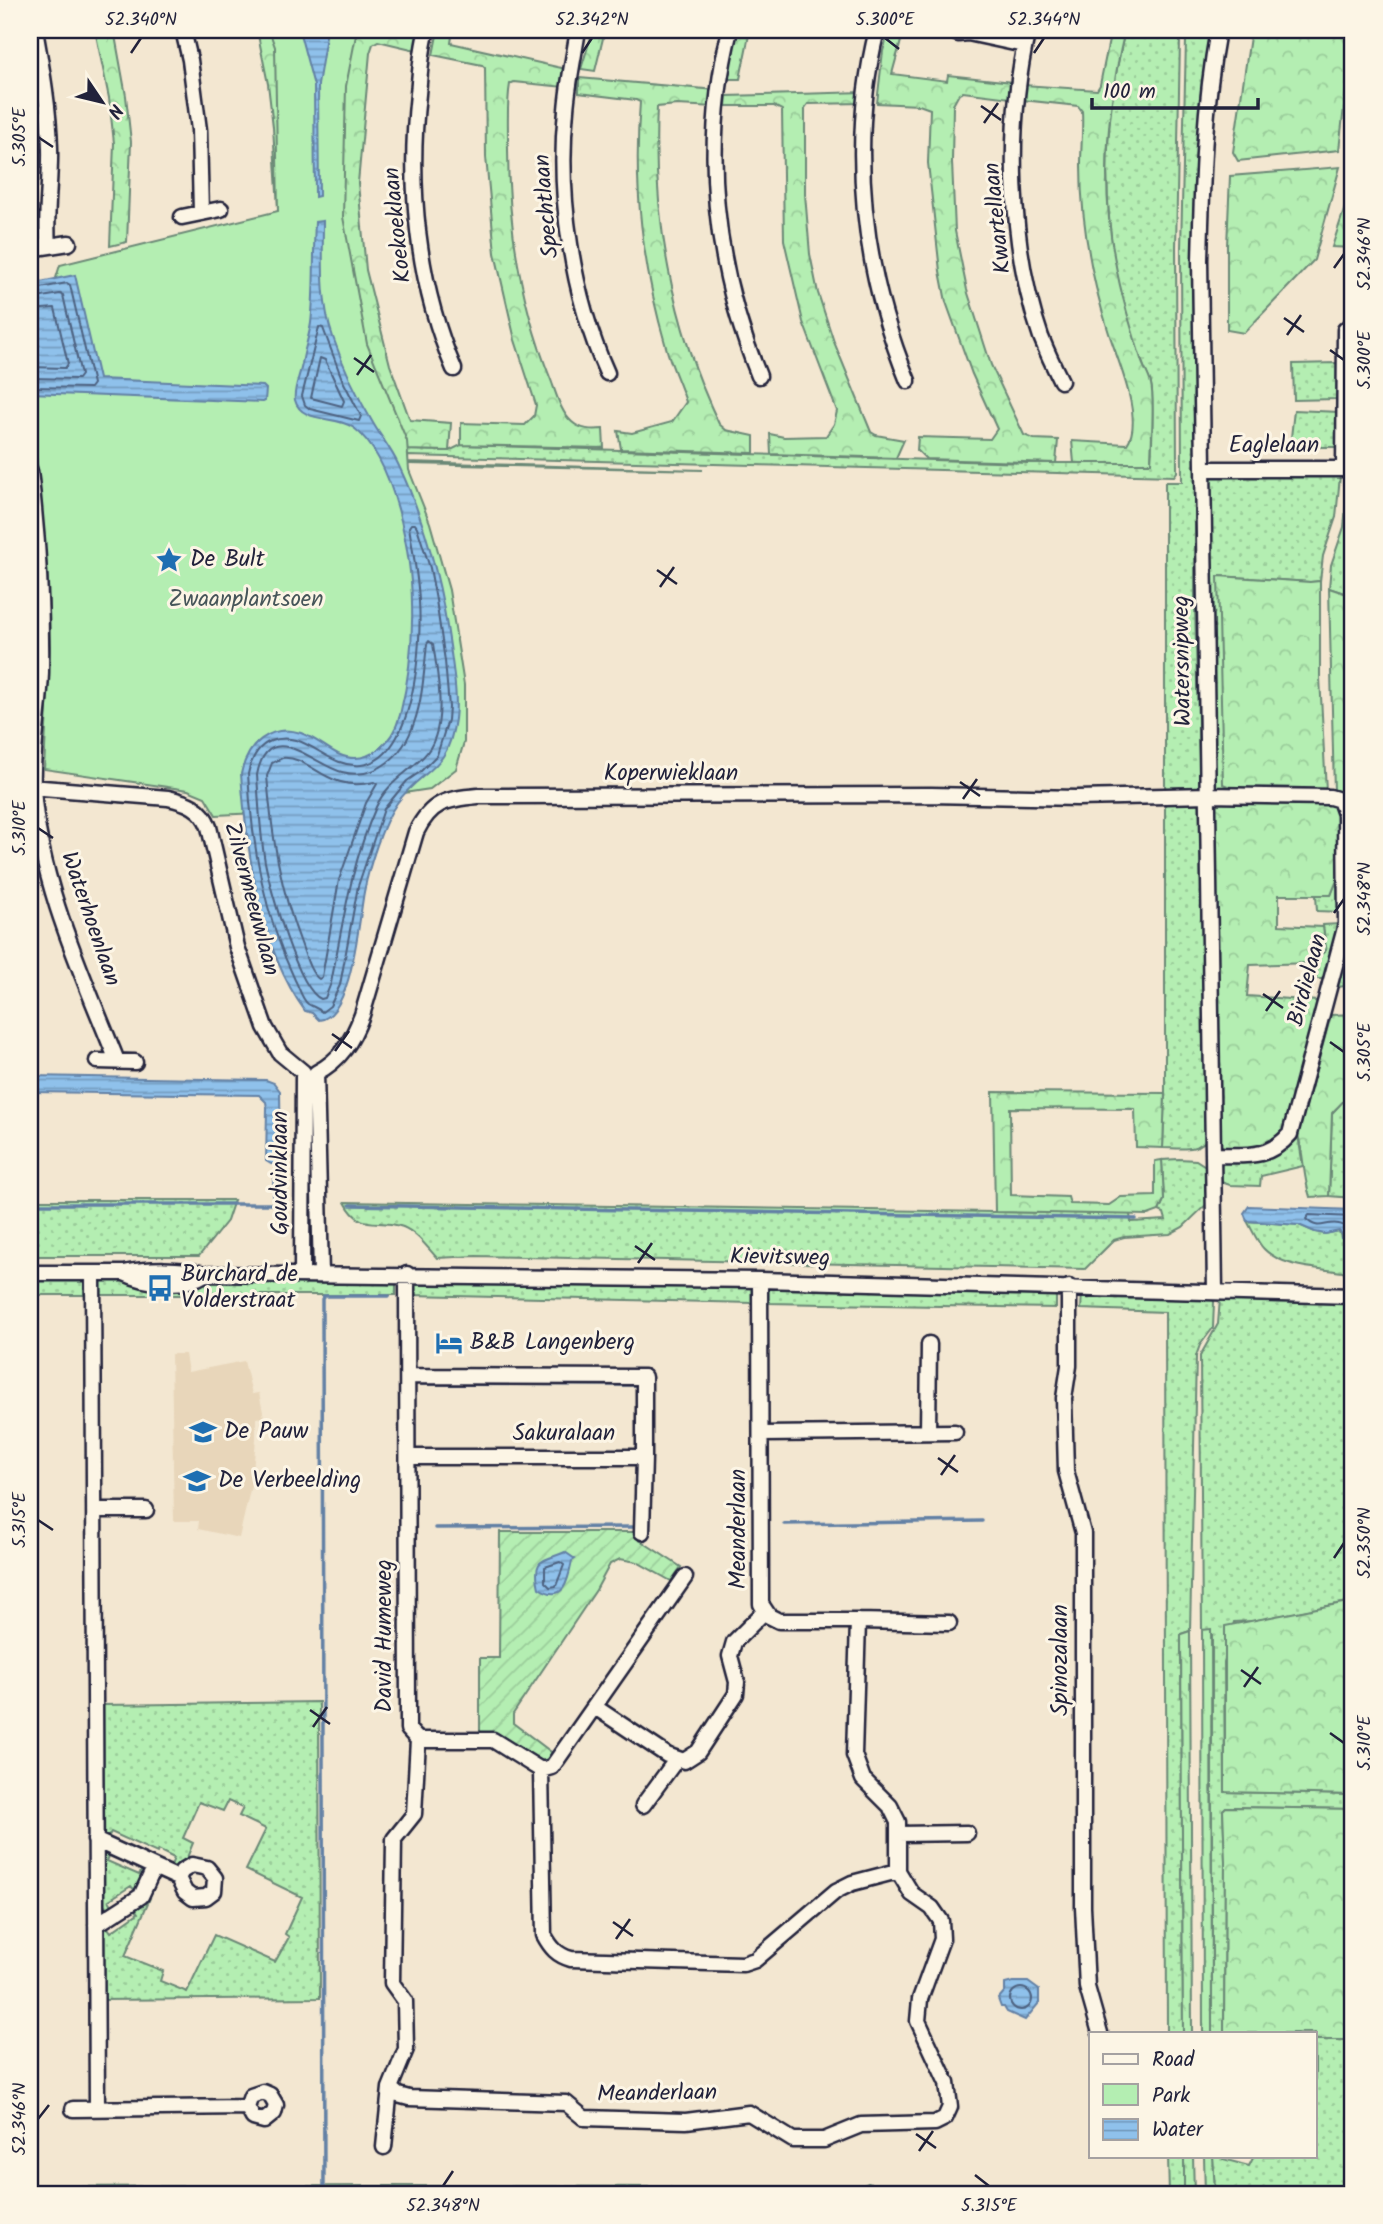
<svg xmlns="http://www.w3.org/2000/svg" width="1383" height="2224" font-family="Kalam,sans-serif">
<defs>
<pattern id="grass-dots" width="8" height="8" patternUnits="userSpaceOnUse" patternTransform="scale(1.75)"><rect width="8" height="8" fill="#b4eeb2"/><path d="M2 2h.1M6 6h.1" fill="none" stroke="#9acc9a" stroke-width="1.8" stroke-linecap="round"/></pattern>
<pattern id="forest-crowns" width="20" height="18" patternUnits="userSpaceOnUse" patternTransform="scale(1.75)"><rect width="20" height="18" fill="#b4eeb2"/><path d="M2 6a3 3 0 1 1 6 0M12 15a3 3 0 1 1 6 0" fill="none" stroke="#9acc9a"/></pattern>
<pattern id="garden-furrows" width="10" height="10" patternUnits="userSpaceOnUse" patternTransform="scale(1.75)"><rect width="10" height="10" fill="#b4eeb2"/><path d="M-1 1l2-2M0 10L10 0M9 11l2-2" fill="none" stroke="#9acc9a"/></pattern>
<pattern id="water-rules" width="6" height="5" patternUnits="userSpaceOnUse" patternTransform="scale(1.75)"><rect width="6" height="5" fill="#8fc1eb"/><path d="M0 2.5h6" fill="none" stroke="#749cc0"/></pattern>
</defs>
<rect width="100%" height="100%" fill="#f3e7d1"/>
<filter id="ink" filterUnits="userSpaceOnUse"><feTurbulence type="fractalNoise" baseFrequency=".0143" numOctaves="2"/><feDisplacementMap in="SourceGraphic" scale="14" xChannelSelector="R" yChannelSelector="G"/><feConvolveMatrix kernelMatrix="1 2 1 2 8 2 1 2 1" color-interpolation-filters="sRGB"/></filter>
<g filter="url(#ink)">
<path fill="#e8d6ba" d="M171,1354h14l3,18 56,-11 8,33 7,-1 5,24 -8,1v21l-4,42 -13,57 -41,-9 1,-8h-25z"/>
<path fill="url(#grass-dots)" stroke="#6b8876" stroke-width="2" d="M1125,30h52l3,10 -4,208 1,224 -3,4 -766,-20 -1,6 296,8 -294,-6 -12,-3 -71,-303 78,292 45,1 12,-6 567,18h123c1,-15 3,-66 0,-79 -2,-7 -6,-13 -8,-20 -9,-21 -15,-44 -21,-66 -22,-89 -18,-179 3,-268z
M1183,30h29l-17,234v343l14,528c-8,18 -30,13 -46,13l2,-55v-611h17l-1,-234 5,-208z
M1337,363v36l-43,1 -1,-36z
M1294,410l45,2 1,35h-50z
M1216,473l124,3 -4,41 -13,39 -3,25 -10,1 -91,-6 18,214h-16l-9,-6 -5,-298 3,-10z
M1349,474h4v122l-24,-8 2,-23 13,-38z
M1339,875l3,37 -25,-1 -1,-16h15z
M1339,924l-15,55h-8l1,-16h-6l15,-13 -3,-25z
M1353,1090v108l-24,-2 3,-83z
M1298,1135l5,31 -42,10 -1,10 -30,-1 -9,-3 -2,-16 3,-5 55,-9z
M1179,1159l17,1 11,7 4,33 -28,27 -13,7 -46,3 -10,3 -29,29 -609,-13 -39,2c-10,-11 -20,-25 -34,-31 -26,-10 -42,6 -58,-25l785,12 1,8 35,-2 -2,-7 -5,-2 5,-11 -2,-40z
M30,1200h204l-7,21 -28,35h-169z
M1247,1221l52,4 16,7 10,2 14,-3 2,7 12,3v36h-5l-5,-5c-25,-4 -60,-4 -79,-23 -7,-7 -12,-20 -17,-28z
M30,1278h54v17h-54z
M101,1278c21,0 41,7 63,7v10h-63z
M219,1279l177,2v14h-225v-10h23z
M411,1281l341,4v18l-340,-8z
M768,1286l288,7v15l-288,-5z
M1082,1293l131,6 1,3 -1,26 -13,17 -4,11 -6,275 -9,3 2,399h-16l-2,-721 -84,-3z
M1220,1299l133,2v300l-100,20 -19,1 -10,40 1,130 128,3v14l-127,-2 -3,3 2,51 -1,172h-12v-399l-10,-4 -2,-274 18,-32z
M319,1702l1,296 -218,2 -2,-71 6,-4 5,7 27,-19 -5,-7 14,-9 3,1 -25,58 38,15 -3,10 27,11 27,-57 61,27 14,-25 -4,-3 17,-37 -56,-27 20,-41 -27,-13 4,-8 -15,-7 -5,10 -24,-9 -16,36 10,5 -7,17 -13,9 -3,-1 4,-10 -16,-8 -1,3 -46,-21 -4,7 -4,-3v-131z
M107,1854h3l-3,7 32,14 4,-7 2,5 -9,19 -5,-6 -22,14 4,7 -3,1 -7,-4 -2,-46z
M1315,2040h38v79h-2l-1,24h3v51l-66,-4 -6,4h-66l-2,-38h9l1,3 26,7 5,-10h61z
M1168,2156h16v38h-15z
M868,2183c31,14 67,9 99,4l4,7h-222l50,-3 45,3z
M389,2186l279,1 25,7h-663v-7z"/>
<path fill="url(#forest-crowns)" stroke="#6b8876" stroke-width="2" d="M95,30h19l12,66 5,46 -4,100 -17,4 4,-103 -5,-45z
M257,30h26l14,174 -19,4 -5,-81 -5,-43z
M342,30h57l24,6 -3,15 -42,-10 -5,3 -3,9 -12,130 8,87 24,95 20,55 41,3 -2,28 -45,-1 -36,-69 -39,-224z
M438,30h15l-2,13 115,26 -2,18 -50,-5 -4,2c-3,17 -2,36 -2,54 -1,82 12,165 43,242 5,13 10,33 21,42 9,8 20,8 31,7l1,19 -143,-3v-22l64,2 9,-9 2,-11 -21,-65 -20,-87 -9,-96 -1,-89 -3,-3 -49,-10z
M593,30h12l-10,41 -14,-2z
M737,30h13l-10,49h-12z
M889,30h15l-12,44 55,7 1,-6 64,7 -2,16 -47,-6 -4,2 -6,11 -1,57 3,69 12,59 24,75 33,70 10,4 24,1 -2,23 -130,-4 -9,-9 1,-13 72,2 7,-10 -25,-55 -26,-72 -6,-31 -12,-108 2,-54 -11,-4 -42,-2 6,-52z
M1111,30h14c-18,76 -25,153 -10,231 6,34 16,66 26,98 2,8 8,16 10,25 4,16 0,60 0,79h-77l-2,-22 55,3c18,-25 -11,-87 -19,-114 -17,-53 -27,-109 -27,-165 0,-18 2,-36 1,-54l-4,-5 -55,-6 1,-15 73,5 3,-5z
M1251,30h102l-14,120 -101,11 -5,-9z
M579,78l137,12 -1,17 -38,-2 -20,2c-5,108 15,219 62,317l7,6 28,6v17l-133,-4 -3,-18 14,2 40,-11 14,-20c-6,-19 -15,-36 -20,-55 -24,-83 -33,-159 -26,-245l-4,-2 -57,-7z
M864,92l-1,11 -55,1 -3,4v86l5,60 8,39 16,49 37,90 5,3 28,5 -8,18 -125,-4 -1,-20 14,3 42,-1 8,-12 3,-13 -34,-89 -19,-82 -2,-130 -8,-4h-48l1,-10z
M1353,156v92l-21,-1 16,-49z
M1340,167l-26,93 -70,73 -17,-3v-84l3,-70z
M1218,576l92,6 10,-1v96l6,114 -89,-1 -14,-6z
M1329,588l24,8v266l-2,-53 -5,-10 -12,-7z
M1221,799l112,2 6,6v68l-8,20h-52v30l44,2 3,23 -15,13 -61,2 -3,31 70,5 -30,131 -27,18h-32l-10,-7 -5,-341z
M1351,939h2v46l-16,2z
M1353,1014v77l-21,22 -3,83 -19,1c-7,-21 -6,-42 -12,-62l33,-120z
M993,1092l172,1 -2,55 -27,-1 -1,-38 -125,-1 1,87 57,2 2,7 39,1 12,-8 34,-1v-35l7,-1 2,40 -5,11 -11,4 -153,-3z
M1353,1601v194l-128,-3v-166z
M1211,1629l1,404h-9l-1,-403z
M1190,1631l2,402h-9l-2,-399z
M1226,1807l127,2v231h-38v-7h-91l1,-172 -2,-51z
M1184,2156h9l1,38h-10z
M1204,2156h9l2,38h-10z"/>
<path fill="#b4eeb2" stroke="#6b8876" stroke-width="2" d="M269,30h88l-11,56 -3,131 24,127 40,97 2,29 21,53 19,67 15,95v57l-8,27 -26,20 -149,23 -65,3 -11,-18 -17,-7 -144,-21 6,-123 -2,-66 -9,-103 -9,-60v-54l30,-98 218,-54 -3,-164z"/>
<path fill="url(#garden-furrows)" stroke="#6b8876" stroke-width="2" d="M500,1532h137l1,7 43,28 -10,14 -34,-19 -17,-3 -10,5 -14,26 -83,124v9l42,32 -6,7 -9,3 -60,-30v-77h19z"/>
<path fill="url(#water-rules)" stroke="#6381a5" stroke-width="2" d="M299,30h28l-9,55 1,111 -4,1 -1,-111z
M323,221c0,38 -3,80 10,116 10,29 24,59 40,86 8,14 18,26 25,41 28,58 43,118 52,182 3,23 8,50 5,73 -7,54 -32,48 -58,84 -15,21 -28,63 -33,89 -5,26 -12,126 -45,128l-7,-7 -7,-2c-47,-65 -58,-160 -64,-237 6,-29 29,-51 60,-41 14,5 25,15 37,21 30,14 55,-12 62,-39 9,-36 13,-74 12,-111 0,-49 -18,-146 -58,-176 -17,-13 -53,-4 -59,-28 -2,-10 5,-25 7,-36 2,-14 7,-27 9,-41 4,-33 2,-68 4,-101z
M75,275l24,104 164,7 3,3 -1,12 -2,1 -233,-9v-109z
M30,1076l236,4 8,3 6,8 1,72 -10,1 -5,-3 1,-53 -1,-6 -7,-7 -229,-3z
M1249,1206l104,4v31l-12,-3 1,-4 -3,-3 -14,3 -10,-2 -16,-7 -52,-4 -3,-8z
M565,1552l10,7 -3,2c-4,20 -8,43 -33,27 -7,-31 4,-26 26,-36z
M1013,1982h15l11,8v13l-14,17 -18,-8 -3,-5h-3l-3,-8 7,-8v-7z"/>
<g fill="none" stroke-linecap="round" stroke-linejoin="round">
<path stroke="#4e6281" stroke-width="2" d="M30,290l37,-7 3,2 23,99 -3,4 -60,-1
M30,299l30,-5 3,1 18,80 -3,4 -48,-1
M30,310l25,-2 13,56 -3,4 -35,-1
M319,327l4,1 19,51 19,37 -2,5 -49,-12 -5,-4 -3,-9z
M320,358l5,2 19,41 -2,5 -31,-8z
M411,524h4l2,3 13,41 6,32 9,61 4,46 -1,13 -11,35 -17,17 -13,9 -23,28 -26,77 -18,99 -10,21 -8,6c-4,-4 -9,-5 -14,-8 -6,-4 -9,-17 -13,-24 -31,-65 -43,-134 -47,-206 3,-14 9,-28 23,-33 35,-13 55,28 90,24 54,-6 61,-122 58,-164 -1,-24 -6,-49 -10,-74z
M429,641l4,3c5,32 16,88 -10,113 -17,17 -37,27 -47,50 -25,57 -33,116 -45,176l-6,15 -4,1c-23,-9 -51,-111 -56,-137 -5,-29 -6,-58 -8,-87 11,-59 57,-10 85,-3 35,9 62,-18 72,-49 9,-25 10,-53 13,-79z
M282,758c29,-3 45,36 92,24l3,2 -11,19 -27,77 -17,97 -3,2c-9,-6 -13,-22 -17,-33 -22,-57 -30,-109 -35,-170l5,-13z
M1353,1217l-44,-2 -3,4c13,13 19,2 33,5 7,1 9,7 14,10
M560,1562l4,3 -8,21 -6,1 -5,-5v-15z
M1010 1999a11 11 0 1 1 22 0a11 11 0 1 1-22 0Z"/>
<path stroke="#6381a5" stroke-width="3.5" d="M274,1202v-28
M30,1204h251
M350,1205l786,14
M422,1384l214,1
M784,1524l198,-3
M435,1528l198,-1
M324,2194l-2,-895 2,-3h65"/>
<defs>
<path id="minor" d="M35,30c7,39 14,78 15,118 1,32 -5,64 -2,97
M183,30l7,30 9,70 2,83
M427,30c-6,20 -7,43 -9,64 -10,92 -1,189 36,275
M578,30c-4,26 -10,53 -12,80 -9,85 6,185 41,263
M730,30c-29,116 -16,236 29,346
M877,30c-29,116 -14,242 31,351
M1028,30c-22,95 -19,215 13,307 6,15 13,30 20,44
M958,34l10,-1 56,12
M182,217l39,-8
M30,249l39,-6
M1203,469h150
M1344,469l1,-139 8,-7
M30,471c8,67 12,134 11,201 -1,39 -10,79 -8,117 7,96 49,184 84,272
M30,787l138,11c18,4 34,9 41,29l28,120 28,80 15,26 23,19
M97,1061l38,1
M316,1073c25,-13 36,-32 46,-58l54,-183c15,-30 30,-33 62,-36l453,-1 146,3 132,-3 121,2 10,3 5,14 1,110 -56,210c-22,26 -46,21 -77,21
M316,1073l5,201
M30,1273h94c25,-5 56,-5 81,1l555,6 593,16
M93,1273l4,836
M124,1273c23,11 59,15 81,1
M302,1274l1,-202
M1069,1287v79l-5,32 2,73 17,62v374l4,80 13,46
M1215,1291l-15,-1031c2,-78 4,-154 18,-230
M408,1376l236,1v80
M928,1432l1,-88
M762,1434l193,-2
M409,1457h235l-2,75
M94,1510h52
M858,1621l91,2
M595,1707l72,48 17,6 14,-9 38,-58 1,-12 -7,-26 4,-14 30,-30
M418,1740h75l48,30 11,-3 133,-190
M541,1770l3,165c7,13 13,20 27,24l172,5 12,-4 81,-69 16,-8 46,-12
M643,1805l33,-45
M899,1834l68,-1
M95,1840l83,38
M192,1865l15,3 8,10 -1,13 -8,6 -13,1 -8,-6 -7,-14 4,-7z
M96,1925l45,-29 13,-28
M390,2088l8,7 11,3 157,5 18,15 102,3 63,-8 44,27h31l37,-15 74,-2 10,-5 5,-11 -3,-24 -29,-62 2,-22 22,-60 -1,-18 -9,-13 -20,-14 -14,-23v-49l-8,-16 -27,-27 -9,-24 4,-134h-79l-10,-5 -8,-12 -1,-324
M73,2109l174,-2 4,-11 12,-4 7,3 6,10 -2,8 -10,8 -11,-3 -6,-11
M384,2147l6,-59 16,-39 -1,-48 -13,-18 2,-144 20,-25 4,-74 -10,-11 -1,-455"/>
</defs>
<use href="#minor" stroke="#22223b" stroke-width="19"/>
<use href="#minor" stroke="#fcf5e5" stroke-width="14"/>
</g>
</g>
<path fill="none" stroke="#22223b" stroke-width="2.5" d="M885,38l14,11M131,53l10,-15M582,53l10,-15M1034,53l10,-15M981,106l20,14M984,123l14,-20M38,137l15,10M1334,268l10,-14M1284,318l20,14M1287,335l14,-20M1330,350l14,10M354,358l20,14M357,375l14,-20M657,570l20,14M660,587l14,-20M960,782l20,14M963,799l14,-20M38,828l15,10M1334,913l10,-14M1263,994l20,14M1266,1011l14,-20M332,1034l20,14M1330,1042l14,10M335,1051l14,-20M635,1246l20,14M638,1263l14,-20M938,1458l20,14M941,1475l14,-20M38,1520l15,10M1334,1558l10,-15M1241,1670l20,14M1244,1687l14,-20M310,1710l20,14M313,1727l14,-20M1330,1733l14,10M613,1922l20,14M616,1939l14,-20M38,2119l11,-14M916,2134l20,14M919,2151l14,-20M975,2175l14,11M443,2186l10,-15"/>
<defs>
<symbol id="sight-bare" viewBox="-9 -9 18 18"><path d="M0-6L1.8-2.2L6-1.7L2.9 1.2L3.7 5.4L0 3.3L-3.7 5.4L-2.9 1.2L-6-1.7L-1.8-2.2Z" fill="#1f6fb2" stroke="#fcf5e5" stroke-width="2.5" paint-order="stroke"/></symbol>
<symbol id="bus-bare" viewBox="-9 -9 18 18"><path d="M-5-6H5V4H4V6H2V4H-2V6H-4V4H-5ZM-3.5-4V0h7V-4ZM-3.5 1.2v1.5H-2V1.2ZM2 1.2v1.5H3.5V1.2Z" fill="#1f6fb2" stroke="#fcf5e5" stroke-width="2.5" paint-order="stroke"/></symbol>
<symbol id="hotel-bare" viewBox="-9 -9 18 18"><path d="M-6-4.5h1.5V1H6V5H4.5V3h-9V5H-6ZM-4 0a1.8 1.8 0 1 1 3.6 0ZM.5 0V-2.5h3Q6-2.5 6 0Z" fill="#1f6fb2" stroke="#fcf5e5" stroke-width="2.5" paint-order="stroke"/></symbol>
<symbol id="school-bare" viewBox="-9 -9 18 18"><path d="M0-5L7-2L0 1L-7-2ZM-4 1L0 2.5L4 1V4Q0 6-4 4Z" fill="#1f6fb2" stroke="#fcf5e5" stroke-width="2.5" paint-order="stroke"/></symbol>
</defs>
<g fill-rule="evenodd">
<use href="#sight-bare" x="150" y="541" width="38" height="38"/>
<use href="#bus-bare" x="141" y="1269" width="38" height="38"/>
<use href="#hotel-bare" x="430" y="1324" width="38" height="38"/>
<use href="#school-bare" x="184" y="1413" width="38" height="38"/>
<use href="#school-bare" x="178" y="1462" width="38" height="38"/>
</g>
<g text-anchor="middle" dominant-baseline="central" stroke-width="6" stroke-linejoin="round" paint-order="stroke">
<g font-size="23" fill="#22223b" stroke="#fcf5e5">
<text transform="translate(547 206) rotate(-95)">Spechtlaan</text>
<text transform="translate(998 218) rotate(-96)">Kwartellaan</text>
<text transform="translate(398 225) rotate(-96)">Koekoeklaan</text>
<text x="1274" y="446">Eaglelaan</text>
<text transform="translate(1183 661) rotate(-91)">Watersnipweg</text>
<text x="671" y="774">Koperwieklaan</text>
<text transform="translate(251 899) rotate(75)">Zilvermeeuwlaan</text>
<text transform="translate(90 919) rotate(71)">Waterhoenlaan</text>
<text transform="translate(1308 980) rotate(-75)">Birdielaan</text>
<text transform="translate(281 1173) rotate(-90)">Goudvinklaan</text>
<text transform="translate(780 1258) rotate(1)">Kievitsweg</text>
<text x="564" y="1434">Sakuralaan</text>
<text transform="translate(739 1529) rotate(-90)">Meanderlaan</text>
<text transform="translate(385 1636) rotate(-90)">David Humeweg</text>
<text transform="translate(1061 1660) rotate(-90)">Spinozalaan</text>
<text transform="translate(657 2094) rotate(-1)">Meanderlaan</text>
</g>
<g font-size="23" fill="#22223b" stroke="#fcf5e5" text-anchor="start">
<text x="190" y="560">De Bult</text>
<text x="181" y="1275">Burchard de<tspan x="181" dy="26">Volderstraat</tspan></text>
<text x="470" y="1343">B&amp;B Langenberg</text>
<text x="224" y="1432">De Pauw</text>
<text x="218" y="1481">De Verbeelding</text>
</g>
<g font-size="23" fill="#465559" stroke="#fcf5e5">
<text x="246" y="600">Zwaanplantsoen</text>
</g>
</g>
<rect width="1383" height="2224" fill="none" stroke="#fcf5e5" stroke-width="77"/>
<rect x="1089" y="2032" width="228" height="126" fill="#fcf5e5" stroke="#a5a1a1" stroke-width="2"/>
<rect x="1103" y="2054" width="35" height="10" fill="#fcf5e5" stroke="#a5a1a1" stroke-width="2"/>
<text x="1152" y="2066" font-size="21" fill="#22223b">Road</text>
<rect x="1103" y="2084" width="35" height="21" fill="#b4eeb2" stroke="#a5a1a1" stroke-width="2"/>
<text x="1152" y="2102" font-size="21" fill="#22223b">Park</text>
<rect x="1103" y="2119" width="35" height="21" fill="url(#water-rules)" stroke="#a5a1a1" stroke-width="2"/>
<text x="1152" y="2136" font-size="21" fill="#22223b">Water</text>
<g transform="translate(102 102) rotate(125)" stroke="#fcf5e5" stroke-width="5" paint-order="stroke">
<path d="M0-5L12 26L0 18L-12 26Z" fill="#22223b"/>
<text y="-10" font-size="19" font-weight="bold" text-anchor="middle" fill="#22223b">N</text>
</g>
<path d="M1092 98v10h166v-10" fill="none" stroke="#22223b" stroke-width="3.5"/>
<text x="1103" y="98" font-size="21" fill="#22223b" stroke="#fcf5e5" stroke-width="5" paint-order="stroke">100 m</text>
<rect x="38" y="38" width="1306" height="2148" fill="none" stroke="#22223b" stroke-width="2.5"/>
<g font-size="18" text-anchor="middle" fill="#22223b">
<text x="141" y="25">52.340°N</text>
<text x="592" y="25">52.342°N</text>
<text x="885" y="25">5.300°E</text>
<text x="1044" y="25">52.344°N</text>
<text transform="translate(19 137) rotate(-90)" y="6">5.305°E</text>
<text transform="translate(1364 254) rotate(-90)" y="6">52.346°N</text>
<text transform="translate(1364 360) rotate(-90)" y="6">5.300°E</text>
<text transform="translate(19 828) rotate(-90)" y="6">5.310°E</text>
<text transform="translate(1364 899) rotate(-90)" y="6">52.348°N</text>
<text transform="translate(1364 1052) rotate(-90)" y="6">5.305°E</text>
<text transform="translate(19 1520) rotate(-90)" y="6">5.315°E</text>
<text transform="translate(1364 1543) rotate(-90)" y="6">52.350°N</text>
<text transform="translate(1364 1743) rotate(-90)" y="6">5.310°E</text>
<text transform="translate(19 2119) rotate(-90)" y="6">52.346°N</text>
<text x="443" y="2211">52.348°N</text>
<text x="989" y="2211">5.315°E</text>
</g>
</svg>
